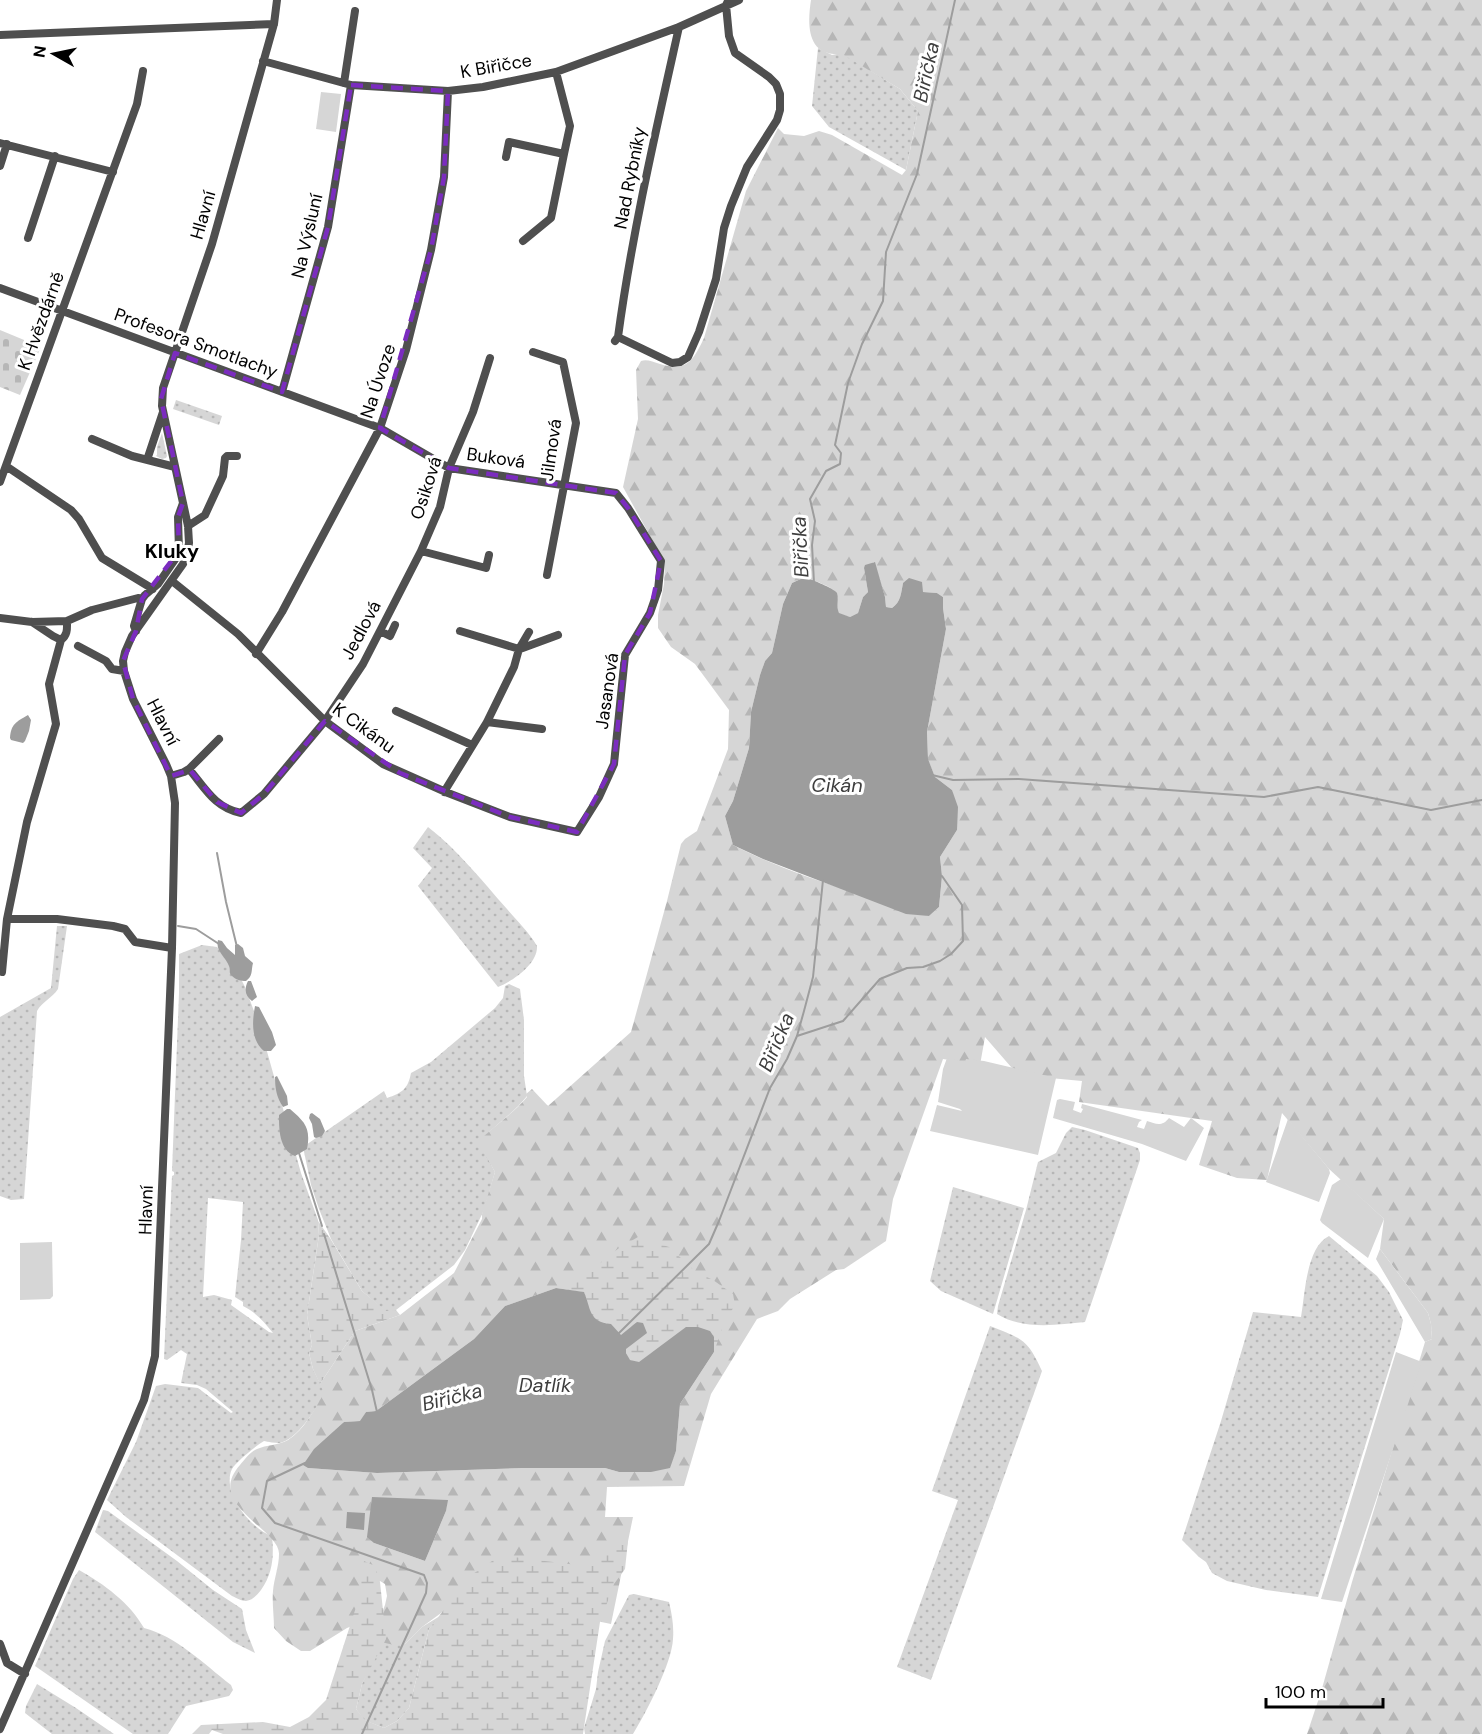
<svg xmlns="http://www.w3.org/2000/svg" width="1482" height="1734" font-family="'DM Sans',sans-serif">
<defs>
<pattern id="grass-dots" width="8" height="8" patternUnits="userSpaceOnUse" patternTransform="scale(1.5)"><rect width="8" height="8" fill="#d6d6d6"/><path d="M2 2h.1M6 6h.1" fill="none" stroke="#b6b6b6" stroke-width="1.8" stroke-linecap="round"/></pattern>
<pattern id="forest-firs" width="22" height="20" patternUnits="userSpaceOnUse" patternTransform="scale(1.5)"><rect width="22" height="20" fill="#d6d6d6"/><path d="M5 1l3.5 6h-7zM16 11l3.5 6h-7z" fill="#b6b6b6"/></pattern>
<pattern id="wetland-marsh" width="20" height="14" patternUnits="userSpaceOnUse" patternTransform="scale(1.5)"><rect width="20" height="14" fill="#d6d6d6"/><path d="M1 5h8M5 5V1M11 12h8M15 12V8" fill="none" stroke="#b6b6b6"/></pattern>
<pattern id="cemetery-stones" width="16" height="16" patternUnits="userSpaceOnUse" patternTransform="scale(1.5)"><rect width="16" height="16" fill="#d6d6d6"/><path d="M2 7V4a2 2 0 0 1 4 0v3zM10 15v-3a2 2 0 0 1 4 0v3z" fill="#b6b6b6"/></pattern>
</defs>
<rect width="100%" height="100%" fill="#fff"/>
<path fill="url(#grass-dots)" fill-rule="evenodd" d="M818,48l14,7 10,-2 58,36 18,22 -12,59 -77,-43 -17,-21z
M176,400l46,16 -3,9 -46,-16z
M162,433l5,23 -1,2 -4,1 -6,-3 1,-1v-8z
M428,827c30,23 54,54 79,82 10,12 22,23 30,37 1,18 -24,35 -39,41l-80,-101 14,-18 -19,-20z
M57,926h10l-9,63c-6,9 -16,13 -21,22l-13,188 -13,1 -11,-4v-179l51,-29z
M202,945l15,2 12,11 4,5 12,24 16,43 40,143 17,47 1,15 -12,80 5,30 -3,8 4,16 12,24c-8,14 -28,48 -46,50 -4,0 -10,-1 -15,-2 -7,4 -28,21 -32,28 -11,23 19,60 40,67 2,20 1,37 -11,54 -4,5 -8,10 -15,11 -5,0 -9,-3 -14,-5l-106,-79 -19,-17 29,-58 20,-56 9,-2 33,4 33,25 2,-1 -27,-23 -9,-4 -16,-2 6,-29 -6,-4 -14,10 -3,-1 8,-183 2,-1v-3l-2,-1 7,-178v-39zM208,1198l35,4 -2,38 -6,57 8,5v4c14,7 21,16 30,27l-4,-1 -38,-27 1,-5 -18,-5 -11,2z
M509,984l11,5 4,31v56l3,20c-14,18 -34,30 -48,46l16,30 -11,38 -19,40 -11,15 -58,45 -10,2 -24,-21 -31,-52 -12,-30 -8,-24 -8,-38 81,-56 3,7c15,-5 21,-9 24,-25l20,-11 64,-54 8,-10 2,-12z
M1072,1127l13,3 53,18 2,5v7l-55,162c-29,3 -62,8 -88,-8l1,-8 28,-96 12,-48 18,-9 10,-20z
M953,1187l71,21 -31,106 -52,-23 -11,-10z
M1329,1236l48,40 12,16 14,28 -3,14 -82,263 -52,-7 -39,-9 -15,-8 -6,-11 -7,-5 -17,-17 39,-119 32,-109 48,5c4,-22 5,-70 28,-81z
M990,1326c32,13 37,12 52,45l-111,309 -34,-13 61,-167 -26,-9z
M103,1510l5,1 69,50 36,29 29,19 4,21 9,23 -22,-11 -138,-110z
M79,1570c25,14 51,33 65,58 32,8 60,36 87,57l2,5 -4,6 -43,10 -18,28h-35l-98,-68 38,-87z
M634,1594l35,8c3,13 5,24 4,37 -1,24 -27,74 -40,95h-48l-1,-6 12,-39 2,-17 7,-31 24,-46z
M440,1616l-11,13 -20,79 -12,13 -13,7 -20,-8 -8,-11 6,-25 19,-42 24,2 17,-17z
M37,1684l39,24 38,26h-62l-27,-21 1,-7z"/>
<path fill="url(#forest-firs)" fill-rule="evenodd" d="M811,0h671v1734h-175l14,-42 31,-110 73,-240 7,-3 -1,-15 -3,-11 -48,-64 4,-30 -55,-50 -47,-56 -15,67 -30,-2 -38,-13 13,-44 -133,-19 3,-21 -64,-6 -33,-38 -5,28 -37,-6 -50,140 -7,42 -42,28 -8,1 -46,29 -12,12 -21,8 -46,75 -27,92 -77,1 -2,30h28l-22,107 -24,-5 -135,-14 -30,22 -17,17 -11,1 -13,-3 -4,-17 8,-20 2,-9 -2,-12 -5,-3 -3,1 -20,42 -10,4 -37,23h-9l-15,-10 -12,-13c0,-12 -2,-25 -1,-37 1,-12 6,-25 6,-37 1,-25 -75,-49 -39,-89 5,-6 10,-13 17,-16 9,-4 22,-4 31,-9 16,-10 27,-31 36,-47l-4,-9 35,-53 45,-16 54,-42 28,-54v-5l13,-42 -17,-30c15,-16 35,-28 49,-45l-1,-3 6,-5 16,17 83,-74 36,-131 14,-57 4,-5 12,-8 31,-82 1,-39 -34,-46 -24,-17 -13,-19v-13l6,-31 1,-21 -42,-76 15,-68 -2,-49 5,-9c6,-2 12,1 19,3 27,8 33,-3 44,-26l42,-147 32,-63 6,6 20,2 15,-5 13,4 70,40 4,-5 12,-59 -18,-22 -58,-35c-35,3 -35,-28 -31,-54zM874,562l11,35 1,10 6,1c9,-6 9,-15 11,-25l20,9 14,1 6,4v11l3,21 -19,103 1,28 7,17 17,13 5,40 -17,27 2,19 -3,31 -10,9c-65,-21 -134,-39 -196,-71l-8,-29 8,-15 16,-53 2,-36 9,-37 5,-14 7,-8 11,-49 9,-21 13,-6c7,3 29,10 31,16 3,7 0,14 3,21l11,3 8,-4 5,-16 5,-5 -4,-24zM556,1288l28,4 42,58v3l88,-1 -34,52 -4,47 -3,7 -54,14 -14,-4h-83l-145,5 -69,-5 36,-46 17,-1 5,-9 10,-1 98,-72 31,-33zM447,1500l-1,11 -21,50 -51,-18z"/>
<path fill="url(#wetland-marsh)" d="M318,1221l12,17 32,53 24,20 10,-1 4,5 -45,16 -35,53 -7,-15 -4,-16 3,-8 -5,-30 12,-80z
M638,1237l31,10 26,24 18,9 20,14 2,11 -11,18 -10,29v-15l-49,5 -26,21 -10,-3 -3,-7 21,-19 -10,-12 -16,13 -10,-11c-1,0 -10,-1 -11,-1 -11,-5 -13,-21 -16,-31l-17,-2 52,-42z
M628,1541l-3,28 -11,15 -14,38 -17,112h-360l-11,-4 -3,4h-17l9,-9 62,-3 27,5 19,-10 17,-17 32,-99 6,-40 11,5 5,16 6,57 -24,45 -6,25 9,11 19,8 13,-7 12,-13 20,-79 41,-53 22,-15 21,-4 64,8 21,-5 24,-18z"/>
<path fill="url(#cemetery-stones)" d="M0,330l41,17 -21,48 -20,-8z"/>
<path fill="#d6d6d6" d="M321,92l20,2 -5,38 -20,-3z
M947,1058l18,4 1,-3 18,2 72,17 -18,77 -108,-24 7,-26 25,6 -2,-2 -22,-7 5,-33z
M1060,1099l15,3 -2,8 8,3 2,-4 -2,-1 1,-4 60,16 -3,2 -2,5 7,2 3,-8c9,3 15,6 22,-3l15,9 7,-9 13,10 -18,33 -44,-17 -89,-26 4,-18z
M1288,1119l41,50 1,4 -11,29 -53,-20z
M1341,1179l43,40 -16,39 -46,-35 -2,-3 12,-35z
M52,1242l1,54 -3,3 -30,1v-57z
M1380,1249l48,64 3,11 1,15 -7,3 -45,-76 -4,-7z
M1396,1352l26,10 -80,240 -21,-3z"/>
<path fill="#9d9d9d" d="M875,562l10,35 1,10 6,1c9,-6 9,-15 11,-25l6,-5 13,4 1,10 14,1 6,4v11l3,21 -19,103 1,27 7,18 17,13 6,17 -1,23 -17,27 2,19 -3,31 -10,9 -23,-2 -143,-55 -30,-14 -8,-29 8,-15 16,-53 2,-36 9,-37 5,-14 7,-8 11,-49 9,-21 13,-6c7,3 29,11 32,16 2,7 -1,14 2,20l11,4 8,-4 5,-16 5,-5 -4,-24 1,-3z
M28,715l3,5 -2,11 -4,10 -2,2 -12,-3 -1,-2c1,-14 6,-16 18,-23z
M218,940l4,1 5,7 8,7v-10l3,-1 5,4 2,8 8,7c-2,8 0,13 -7,18 -5,0 -10,-1 -14,-5 -4,-4 -1,-5 -3,-10 -3,-9 -14,-15 -11,-26z
M248,981h3l6,16 -5,4c-7,-5 -8,-12 -4,-20z
M255,1006l4,1 13,25 4,13 -5,6h-7c-13,-11 -12,-29 -9,-45z
M277,1076l10,20 1,9 -5,2c-6,-9 -8,-18 -8,-30z
M287,1109h3c15,13 21,19 17,40l-12,7c-16,-6 -16,-27 -16,-41z
M312,1113l8,6 5,12 -3,5 -6,2 -2,-1 -2,-13 -3,-6 1,-4z
M556,1288l28,4c7,16 4,30 27,32l10,11 16,-13 6,1 4,10 -21,16v4l4,7 9,2 47,-35h12l12,4 4,6v15l-34,52 -4,47 -6,17 -19,4h-32l-14,-4h-83l-145,5 -69,-5 -5,-3 11,-16 30,-27 16,-1 6,-9 10,-1 98,-72 31,-33z
M372,1497l76,3 -2,11 -21,50 -51,-18 -7,-6z
M347,1512l18,1 -1,17 -18,-2z"/>
<g fill="none" stroke-linecap="round" stroke-linejoin="round">
<path stroke="#9d9d9d" stroke-width="2" d="M814,583l-2,-38 3,-24 -5,-22 16,-28 14,-7 1,-11 -6,-8 13,-62 14,-39 21,-43 3,-49 31,-78 38,-174
M932,775l21,5 66,-1 245,18 54,-10 113,23 51,-10
M217,853l9,49 11,45
M178,926l18,3 23,15
M797,1036l46,-15 37,-42 27,-11 16,-1 17,-6 11,-7 12,-13 -1,-36 -20,-29
M299,1153l23,73
M324,1234l48,156 5,22
M618,1334l91,-90 10,-23 51,-133 17,-29 10,-23 7,-25 9,-34 10,-97
M305,1463l-38,18 -5,27 13,15 149,52 3,8 -1,10 -64,141"/>
<path stroke="#4f4f4f" stroke-width="8" d="M0,35l274,-11
M263,61l88,24 97,6 35,-4 73,-15 123,-45 60,-27
M344,83l11,-72
M0,143l113,29
M506,157l3,-15 55,12
M0,166l7,-22
M28,238l27,-82
M523,241l28,-23 13,-64 6,-28 -14,-54
M0,288l380,140 69,40 167,25 12,15 33,53 -3,29 -8,23 -25,42 -11,109 -15,33 -22,35 -67,-15 -62,-24 -65,-29 -58,-43 -87,-87 -66,-53
M618,337l54,26 8,-1 8,-5 11,-25 17,-53 8,-51 7,-22 16,-39 30,-47 3,-10v-16l-4,-10 -7,-7 -34,-24 -6,-17 -3,-31 1,-2
M615,341l3,-4c14,-104 38,-207 61,-310
M533,352l30,10 13,61 -29,152
M282,392l46,-165 23,-142
M92,439l40,17 43,11
M147,460l16,-48
M6,466l65,44 8,9 23,39 51,31
M0,482l137,-378 6,-33
M188,526l17,-11 18,-39 2,-18 2,-2h10
M421,551l65,17 3,-13
M0,618l32,4 35,-1 25,-11 46,-12 4,1
M67,621c0,7 1,14 -6,19l-12,44 7,40 -29,98 -20,97h50l56,7 12,3 10,13 37,6
M32,622l21,14 8,4
M136,631l-2,-5 8,-27 3,-4 13,-11 18,-26 3,-7 -1,-34 5,-14
M380,631l10,5 5,-11
M460,631l59,18
M78,646l28,15 6,8 12,2
M520,649l38,-14
M256,654l26,-42 98,-184 26,-78 25,-100 13,-73 4,-86
M396,711l76,34
M487,722l55,7
M189,769l30,-30
M171,776l13,-4 5,-3c16,19 26,39 52,44l23,-19 61,-73 38,-57 58,-113 19,-44 9,-39 24,-56 17,-54
M444,792l43,-70 27,-55 5,-18 10,-17
M2,972l5,-53
M0,1644l7,19 18,11
M0,1729l144,-329 11,-44 17,-408 3,-145 -4,-27 -5,-12 -33,-65 -9,-28 -1,-10 2,-9 7,-16 51,-72 4,-10 2,-11 -1,-17 -26,-120 1,-18 49,-144 62,-220 3,-24"/>
</g>
<path fill="none" stroke="#7b2cbf" stroke-width="4.5" stroke-dasharray="12 8" stroke-linejoin="round" d="M351,85l97,6 -4,86 -13,73 -51,178 69,40 167,25 12,15 33,53 -11,52 -25,42 -11,109 -37,68 -67,-15 -110,-44 -75,-52 -61,73 -23,19 -24,-11 -27,-32 -19,6 -38,-77 -10,-38 13,-30 6,-32 37,-48 -1,-34 5,-14 -22,-104 14,-46 107,39 46,-165z"/>
<g text-anchor="middle" dominant-baseline="central" stroke-width="6" stroke-linejoin="round" paint-order="stroke">
<g font-size="18" fill="#000" stroke="#fff">
<text transform="translate(496 66) rotate(-10)">K Biřičce</text>
<text transform="translate(630 178) rotate(-79)">Nad Rybníky</text>
<text transform="translate(203 215) rotate(-74)">Hlavní</text>
<text transform="translate(307 236) rotate(-77)">Na Výsluní</text>
<text transform="translate(41 321) rotate(-70)">K Hvězdárně</text>
<text transform="translate(196 343) rotate(20)">Profesora Smotlachy</text>
<text transform="translate(378 381) rotate(-72)">Na Úvoze</text>
<text transform="translate(551 450) rotate(-82)">Jilmová</text>
<text transform="translate(496 458) rotate(8)">Buková</text>
<text transform="translate(426 488) rotate(-72)">Osiková</text>
<text transform="translate(361 630) rotate(-62)">Jedlová</text>
<text transform="translate(607 691) rotate(-82)">Jasanová</text>
<text transform="translate(163 722) rotate(63)">Hlavní</text>
<text transform="translate(364 728) rotate(36)">K Cikánu</text>
<text transform="translate(146 1210) rotate(-88)">Hlavní</text>
</g>
<g font-size="20" font-style="italic" fill="#3e3e3e" stroke="#fff">
<text transform="translate(926 72) rotate(-78)">Biřička</text>
<text transform="translate(800 547) rotate(-93)">Biřička</text>
<text x="837" y="785">Cikán</text>
<text transform="translate(776 1042) rotate(-67)">Biřička</text>
<text x="545" y="1385">Datlík</text>
<text transform="translate(452 1397) rotate(-14)">Biřička</text>
</g>
<g font-size="20" font-weight="bold" fill="#000" stroke="#fff">
<text x="172" y="551">Kluky</text>
</g>
</g>
<g transform="translate(54 54) rotate(279)" stroke="#ffffff" stroke-width="4.5" paint-order="stroke">
<path d="M0-4.5L10 22L0 15L-10 22Z" fill="#000000"/>
<text y="-9" font-size="16" font-weight="bold" text-anchor="middle" fill="#000000">N</text>
</g>
<path d="M1266 1698v9h117v-9" fill="none" stroke="#000000" stroke-width="3"/>
<text x="1275" y="1698" font-size="18" fill="#000000" stroke="#ffffff" stroke-width="4.5" paint-order="stroke">100 m</text>
</svg>
